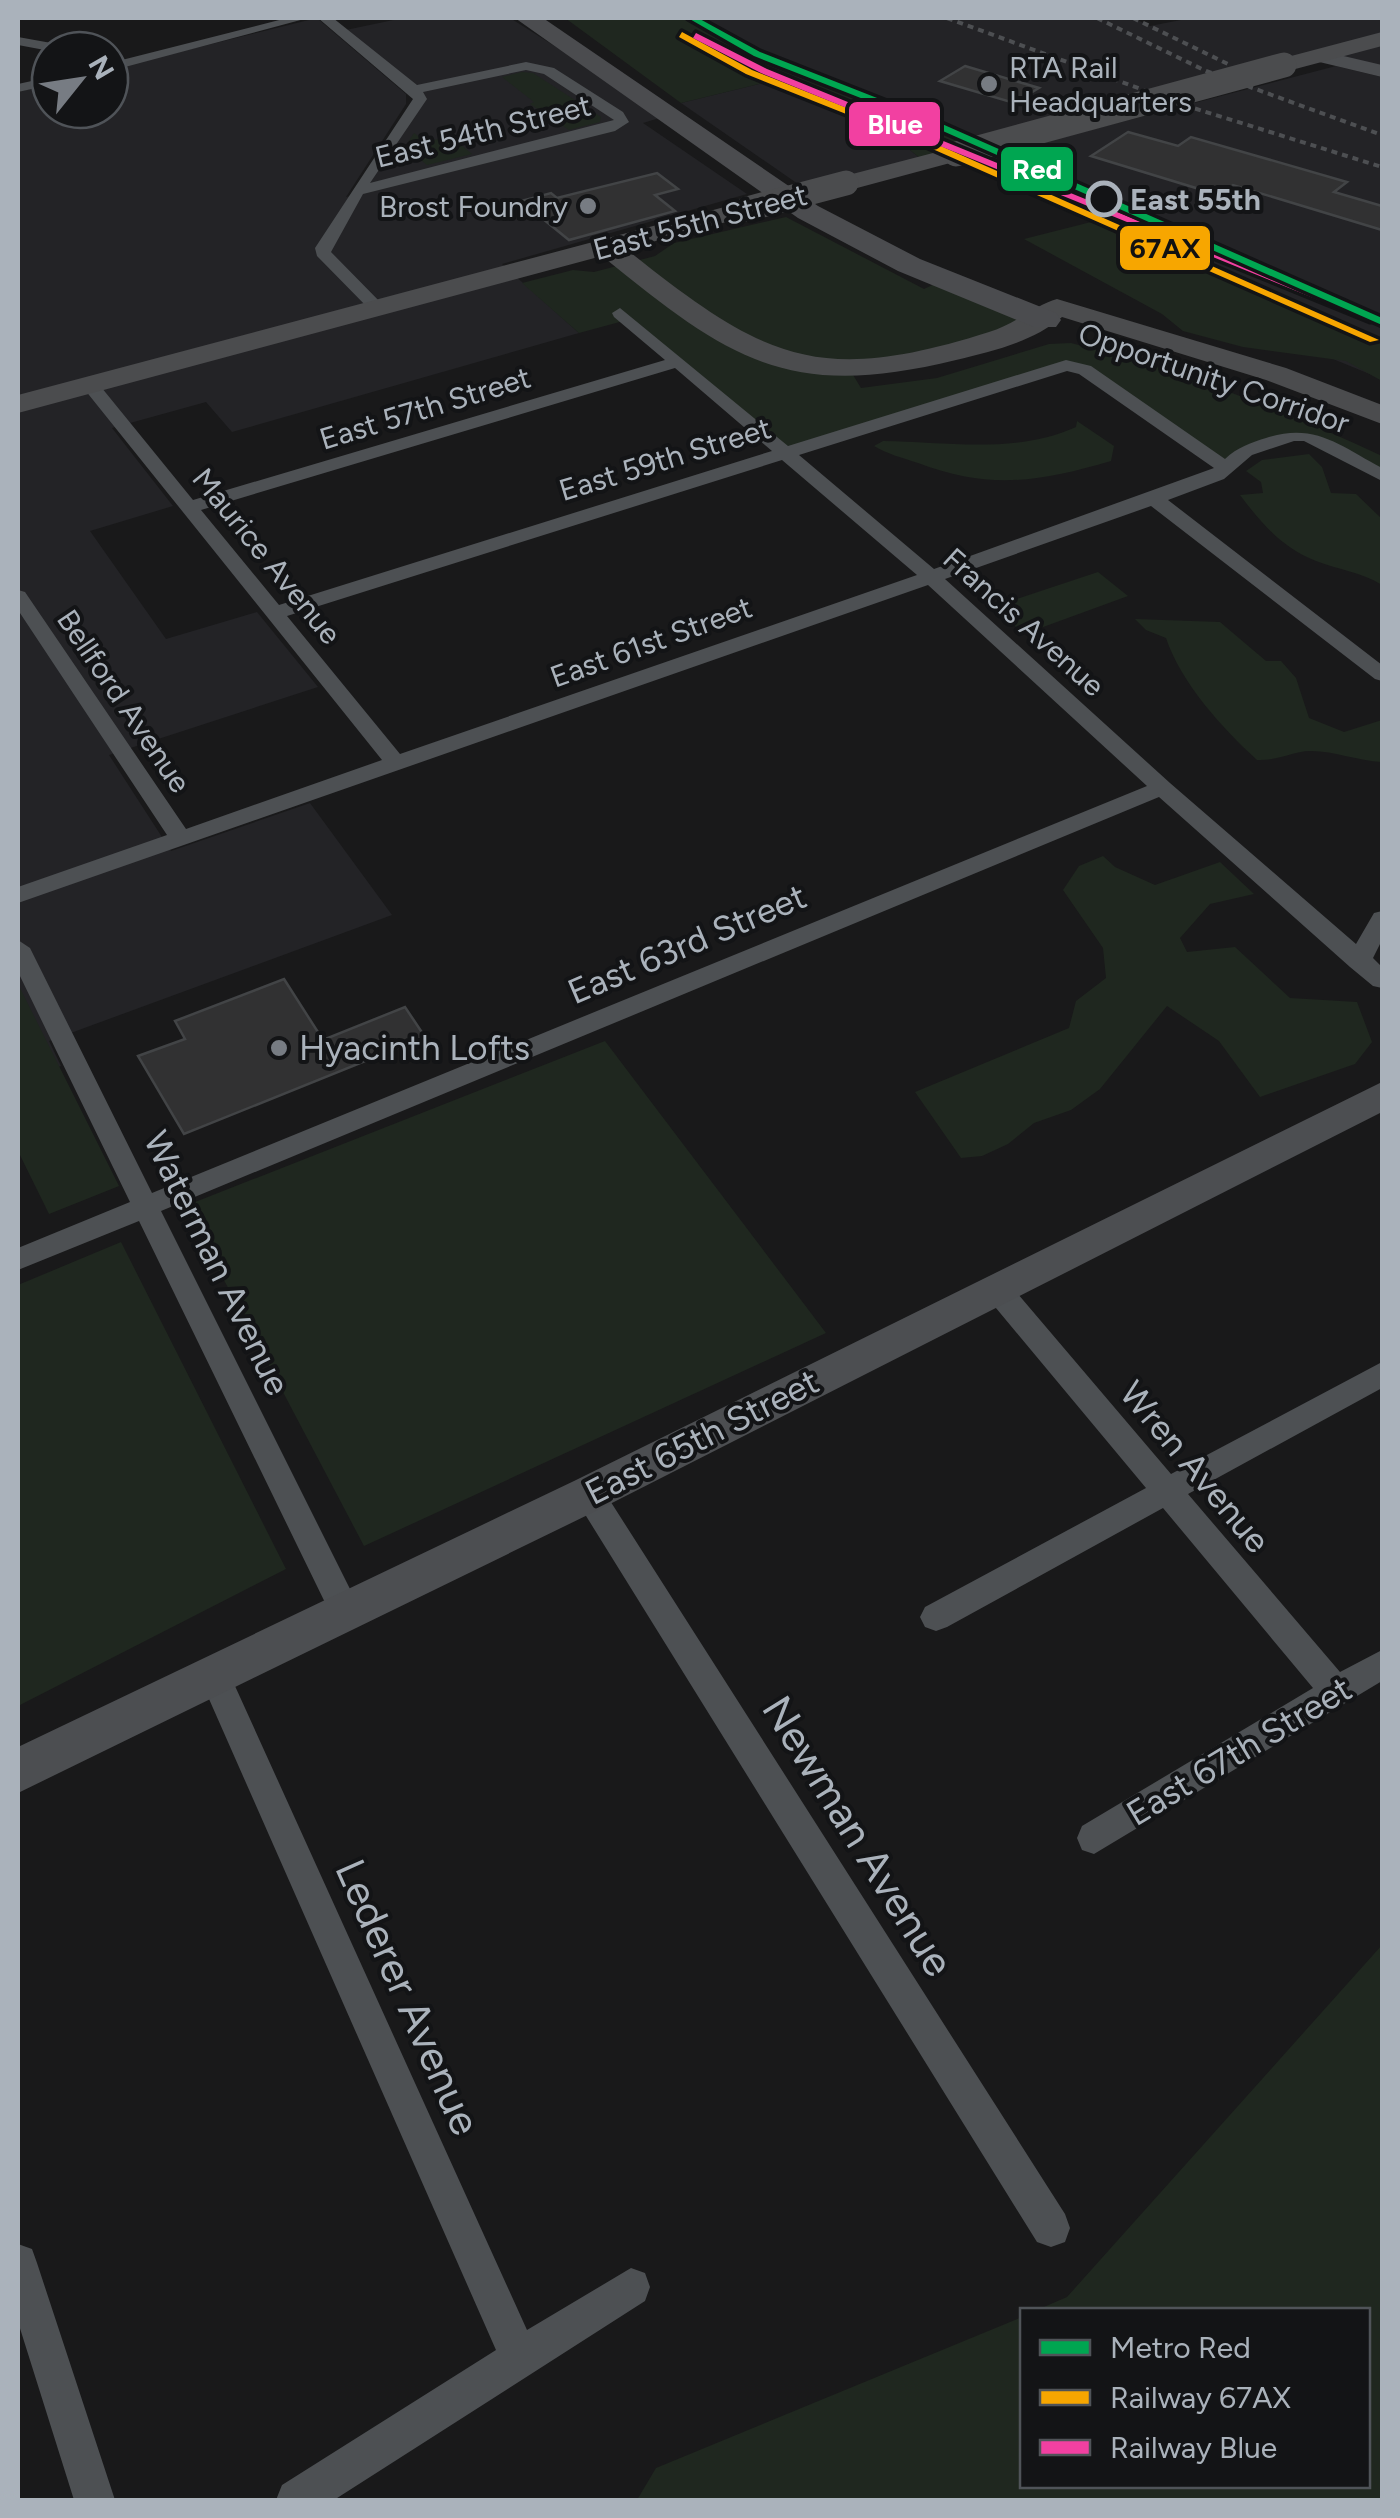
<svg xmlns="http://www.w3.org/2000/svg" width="1400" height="2518" font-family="Figtree,sans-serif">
<rect width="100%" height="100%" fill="#19191a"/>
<path fill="#232326" d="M317,18l89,76v10l-60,93 8,-2 66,-96 -79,-68 62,-13h107l156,98 -23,7 104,71 -245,70 77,69 -347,99 -26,-30 -94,26 61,78 -83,25 76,108 91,-27 61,75 -209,68 62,96 139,-48 82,112 -343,126 12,25 -43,16v-990l32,-8v26h60v-41z
M692,18h441l17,8 41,-8h191v53l-64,-15 -335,90 -227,-93z
M1336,66l46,11v302l-257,-105 -17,-22 7,-32 -124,-64z
M763,83l118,44 44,35 -114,31 -130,-90z"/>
<path fill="#1f271f" d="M565,18h127l64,35 227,93 -58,16 -44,-35 -118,-44 -82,20z
M522,72l11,1 68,44 -1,5 -31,8 -39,-26 4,-2 -32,-25z
M414,133l12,9 24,-6 22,18 -45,11 -22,-18z
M786,217l138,72 19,-9 102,40 -195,50 11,18 76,-10 112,-34 22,-1c107,27 212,66 311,113v19l-59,-32 -40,-5 -57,30 -148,-102 -295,87 -156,-133 -48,13 -57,-50 51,-13 21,2 61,-16 19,-13z
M1095,221l59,20 228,98v42l-36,-20 -103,-14 -60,-16 -21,-17 -138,-75z
M1077,421l37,25 -3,15c-72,21 -121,29 -193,2 -15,-5 -31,-9 -44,-17l9,-5c64,1 134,13 193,-14z
M1309,454l13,13 9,26 25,1 26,25v66c-21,-13 -43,-15 -66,-24 -34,-13 -54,-37 -76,-66l23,-2 -2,-11 -15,-11 16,-11z
M1098,572l30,24 -104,38 -31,-27z
M1135,619l85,3 46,39h15l15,17 13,40 35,14 38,-12v42c-24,-1 -47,-11 -71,-11 -14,-1 -33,10 -54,9 -35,-32 -76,-77 -91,-122l-20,-8z
M1103,856l12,11 40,18 65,-23 34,32 -44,10 -30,34 7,14 48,-5 55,51 67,4 15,40 -17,22 -95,33 -41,-56 -52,-35 -67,83 -29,21 -37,13 -26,21 -26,12 -21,2 -46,-66 154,-64 7,-27 30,-23 -3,-30 -40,-58 16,-24z
M18,984l101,202 -70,28 -31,-63z
M605,1041l221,292 -462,213 -179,-340z
M121,1242l165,327 -268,137v-421z
M1382,1945v555h-745l19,-32 366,-151v169h346v-176h-331l30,-13z"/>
<path fill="#313132" stroke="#424446" stroke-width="2.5" d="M965,66l74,22 -25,15 -74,-22z
M1128,132l50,14 13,-9 156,45 -13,10 48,14v24l-149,-45 -14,10 -128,-39z
M657,173l21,16 -23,6 20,16 -106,29 -48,-39 30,-8 6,5z
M284,979l39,61 82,-33 20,30 -241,97 -46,-78 47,-17 -10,-18z"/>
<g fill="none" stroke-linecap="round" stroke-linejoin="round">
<path fill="#4d5053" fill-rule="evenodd" d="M287,18h21l-198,53v-8z
M318,18h15l84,67 109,-23 28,6 69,44 6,10 -14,9 -252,63 -32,58 55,56 -14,4 -55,-56 -2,-8 98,-149zM526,70l18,4 70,46 -244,63 57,-84 -4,-7z
M18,37l50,9 7,4 -25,1 -32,-6z
M50,77v8l-32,7v-8z
M620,308l168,138 278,-86 25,6 134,93c13,-12 25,-16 41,-21 49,-16 74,8 116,30v13l-78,-40h-10l-42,14 -28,24 -56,21 214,165v16l-7,-2 -224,-173 -206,73 225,204 186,161 18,-31 8,-2v29l-9,18 9,9v21l-9,-2 -23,-19 -191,-170 -998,414 201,402 -5,10 -11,4 -11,-4 -196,-402 -121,49v-22l112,-46 -112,-230v-32l12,8 122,245 995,-407 -219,-201 -910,318v-16l149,-52 -149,-225v-20l7,2 161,237 196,-69 -297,-370v-8h12l96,118 472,-140 -51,-43 -2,-4zM675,368l97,83 -493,154 -78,-95zM1067,371l12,3 135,94 -280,101 -135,-114zM782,460l135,115 -517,179 -113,-138z
M996,1277l10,3 165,194 211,-112v26l-194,106 152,178 42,-22v31l-288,173 -12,-4 -5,-12 5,-12 231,-138 -150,-180 -216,119 -11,4 -11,-4 -5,-10 5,-10 221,-119 -160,-192 -4,-8 4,-8z
M589,1481l11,4 465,729 5,14 -5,14 -14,5 -14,-5 -459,-739 -4,-9 4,-9z
M214,1659l11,5 302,666 104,-62 14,5 5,14 -5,14 -311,199h-58l6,-15 214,-135 -298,-676 5,-10z
M18,2244l14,5 5,14 78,237h-41l-56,-178z"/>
<path fill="#4c4e51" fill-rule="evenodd" d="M1318,50l64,15v12l-71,-17 -3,-4z
M1382,1082v30l-778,395 -586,286v-46l556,-266z"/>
<path fill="#4b4c4e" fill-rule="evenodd" d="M1382,32v14l-98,26 -12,-7 4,-5z
M956,147l12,7 -3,5 -119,32 -13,-8 4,-5z
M747,201l9,3 4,5 -4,5 -130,35c137,109 190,138 363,83 25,-7 48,-28 68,-33l229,69 96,37v19l-116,-44 -204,-63c-29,25 -70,34 -106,43 -168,41 -226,0 -354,-104l-584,157v-18z"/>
<path fill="#4b4c4f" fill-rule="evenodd" d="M515,18h28l275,188 102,53 136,54 5,7 -5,7h-22l-136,-56 -100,-53z"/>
<path stroke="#4d4f52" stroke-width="4" stroke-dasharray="6 5" stroke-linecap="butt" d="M947,18l240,88 195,61
M1097,18l109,53 176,64
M1133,18l99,48"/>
<path stroke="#4b4c4e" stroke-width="25" d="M956,154l328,-89
M747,209l99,-26"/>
<defs>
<path id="rail-1" d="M682,32l70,38 173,69 454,201 -9,2 -451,-199 -173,-69 -67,-37z"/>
<path id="rail-2" d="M696,33l71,36 612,250 -9,2 -609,-248 -68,-35z"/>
</defs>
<use href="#rail-1" stroke="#131416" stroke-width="7"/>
<use href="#rail-2" stroke="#131416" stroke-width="7"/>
<use href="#rail-1" fill="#f7a600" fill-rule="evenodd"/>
<use href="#rail-2" fill="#f240a1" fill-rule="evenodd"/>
<defs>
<path id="metro-1" d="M688,18h10l62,34 173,68 449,198v7l-455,-201 -173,-68z"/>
</defs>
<use href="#metro-1" stroke="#131416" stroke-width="7"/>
<use href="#metro-1" fill="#00a651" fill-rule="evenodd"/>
</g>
<g fill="#777c83" stroke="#131416" stroke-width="4">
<circle cx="989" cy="84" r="10"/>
<circle cx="588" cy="206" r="10"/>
<circle cx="279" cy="1048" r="10"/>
</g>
<circle fill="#131416" stroke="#aab2bb" stroke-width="5" cx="1104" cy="199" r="16"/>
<g text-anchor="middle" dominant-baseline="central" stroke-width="8" stroke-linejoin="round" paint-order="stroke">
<g font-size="30" fill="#aab2bb" stroke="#131416" text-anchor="start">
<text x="1009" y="67">RTA Rail<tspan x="1009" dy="34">Headquarters</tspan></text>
<text x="568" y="206" text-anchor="end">Brost Foundry</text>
</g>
<g font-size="30" fill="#aab2bb" stroke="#131416">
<text transform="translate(483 131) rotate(-14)">East 54th Street</text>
<text transform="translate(700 222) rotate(-15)">East 55th Street</text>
<text transform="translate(1214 378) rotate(19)">Opportunity Corridor</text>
<text transform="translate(425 408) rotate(-17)">East 57th Street</text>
<text transform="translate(665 459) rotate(-17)">East 59th Street</text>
<text transform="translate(267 556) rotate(51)">Maurice Avenue</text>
<text transform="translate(1024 622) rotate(42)">Francis Avenue</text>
<text transform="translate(651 642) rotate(-20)">East 61st Street</text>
<text transform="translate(124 701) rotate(56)">Bellford Avenue</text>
</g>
<g font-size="30" font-weight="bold" fill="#aab2bb" stroke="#131416" text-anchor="start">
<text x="1130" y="199">East 55th</text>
</g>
<g font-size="35" fill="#aab2bb" stroke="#131416">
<text transform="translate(687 944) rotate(-23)">East 63rd Street</text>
<text transform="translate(217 1263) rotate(64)">Waterman Avenue</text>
<text transform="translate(702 1437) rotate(-27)">East 65th Street</text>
<text transform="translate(1195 1467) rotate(50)">Wren Avenue</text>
<text transform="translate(1239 1751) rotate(-31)">East 67th Street</text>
</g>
<g font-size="35" fill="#aab2bb" stroke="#131416" text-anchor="start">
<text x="299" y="1048">Hyacinth Lofts</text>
</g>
<g font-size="42" fill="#aab2bb" stroke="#131416">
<text transform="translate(858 1836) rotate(58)">Newman Avenue</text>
<text transform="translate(408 1997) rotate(66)">Lederer Avenue</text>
</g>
</g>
<g stroke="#131416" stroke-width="4">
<rect x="847" y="100" width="95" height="48" rx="10" fill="#f240a1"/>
<rect x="999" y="145" width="76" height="48" rx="10" fill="#00a651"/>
<rect x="1118" y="224" width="94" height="48" rx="10" fill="#f7a600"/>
</g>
<g font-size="28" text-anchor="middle" font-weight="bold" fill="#fff">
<text x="895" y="134">Blue</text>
<text x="1037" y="179">Red</text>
</g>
<g font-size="28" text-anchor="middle" font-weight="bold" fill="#111">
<text x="1165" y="258">67AX</text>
</g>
<rect width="1400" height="2518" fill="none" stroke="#aab2bb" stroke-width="40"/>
<rect x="1020" y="2308" width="350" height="180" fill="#131416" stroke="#4f5358" stroke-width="2.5"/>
<rect x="1040" y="2340" width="50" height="15" fill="#00a651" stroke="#4f5358" stroke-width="2.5"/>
<text x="1110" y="2358" font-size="30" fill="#aab2bb">Metro Red</text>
<rect x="1040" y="2390" width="50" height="15" fill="#f7a600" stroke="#4f5358" stroke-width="2.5"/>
<text x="1110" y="2408" font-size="30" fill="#aab2bb">Railway 67AX</text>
<rect x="1040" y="2440" width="50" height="15" fill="#f240a1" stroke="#4f5358" stroke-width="2.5"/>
<text x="1110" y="2458" font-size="30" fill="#aab2bb">Railway Blue</text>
<g transform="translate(80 80) rotate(60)"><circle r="48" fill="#131416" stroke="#4f5358" stroke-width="2.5"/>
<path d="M0-8L18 38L0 25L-18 38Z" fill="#777c83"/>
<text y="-15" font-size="28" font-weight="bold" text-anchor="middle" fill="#aab2bb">N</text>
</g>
</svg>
